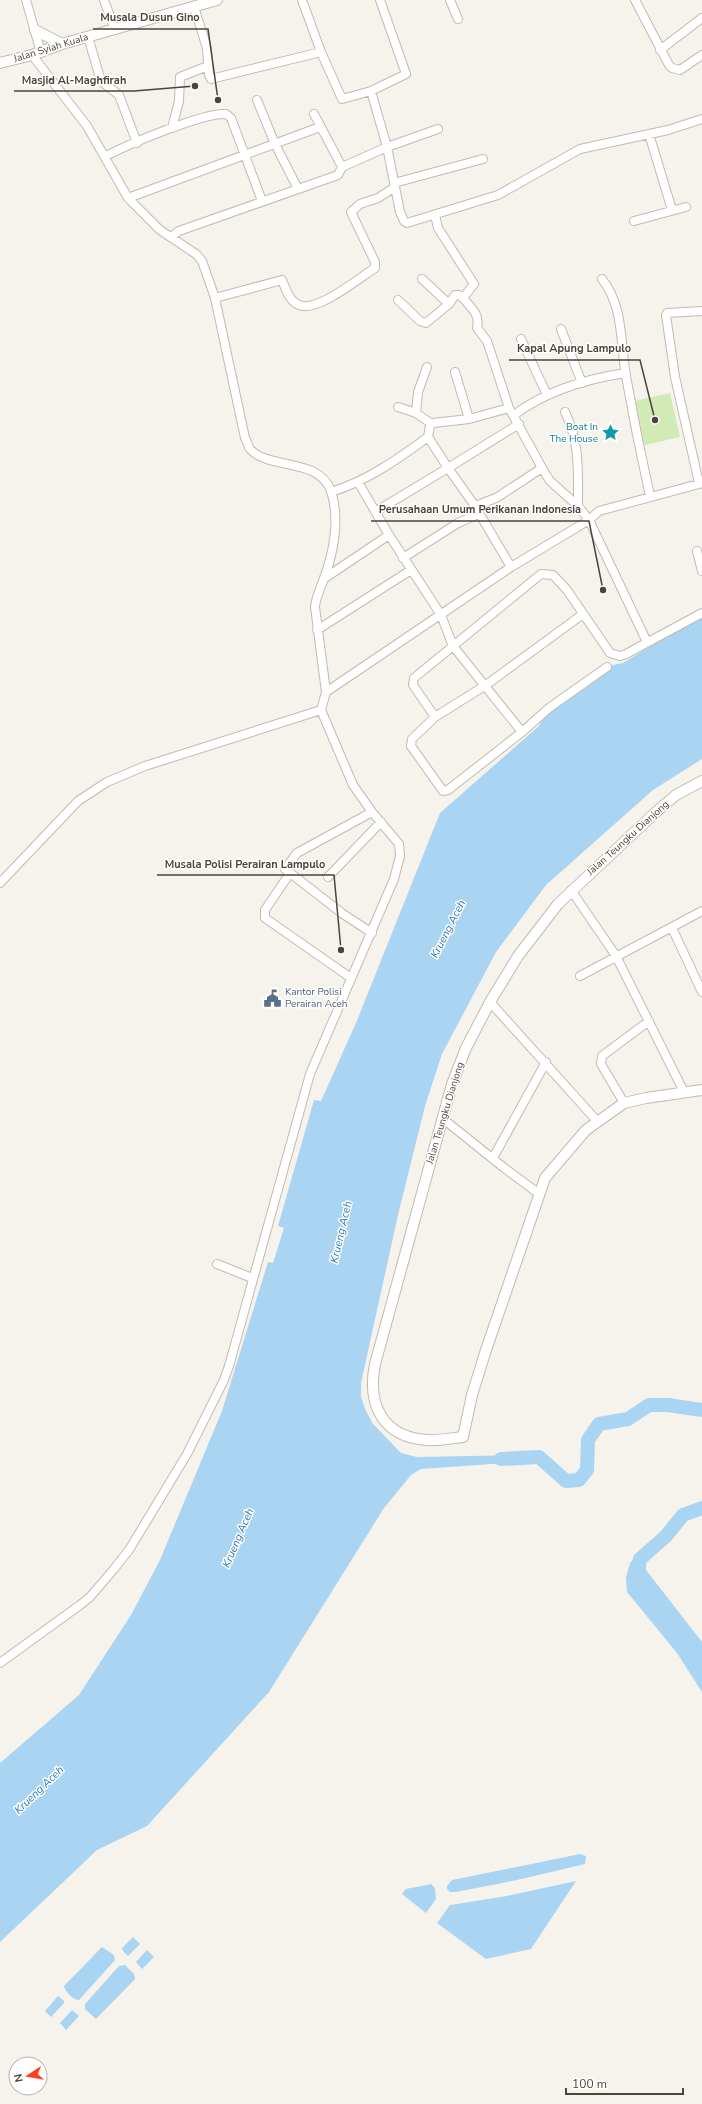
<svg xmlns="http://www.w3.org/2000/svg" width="702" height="2104" font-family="'Nunito Sans',sans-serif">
<rect width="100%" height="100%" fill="#f6f3ec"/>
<path fill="#d2eab5" d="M670,393l10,44 -39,9 -10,-44z"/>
<path fill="#a9d4f2" d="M702,615v144l-49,31 -107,95 -50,67 -54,102 -17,52 -27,109 -37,168v14l4,12 8,15 28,29 16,4 102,-2 1,7 -99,7 -10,6 -27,33 -115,184 -122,134 -50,24 -97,92v-179l79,-68 52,-80 29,-55 62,-149 46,-149 5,1 11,-35 -6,-2 36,-126 7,1 35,-78 84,-210 100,-88 1,-8 72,-52 10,-2z
M638,1554l8,16 56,72v50l-25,-39 -50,-61 -1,-15 4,-14z
M580,1854l6,2 -1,8 -68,16 -61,12h-6l-3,-3v-3l5,-6z
M576,1881l-45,68 -45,10 -49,-36 13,-18 57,-9z
M431,1884l4,4 1,11 -10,14 -24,-19 4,-5z
M133,1937l7,7 -12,12 -5,-5 -1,-3z
M102,1947l12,8 1,5 -36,40c-6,0 -14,-9 -15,-14z
M147,1950l7,7 -12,12 -6,-7z
M125,1965l9,9 1,5 -39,40 -11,-10v-5l34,-38z
M58,1996l6,5v2l-13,14 -6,-6z
M72,2010l7,6 -13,14 -6,-7z"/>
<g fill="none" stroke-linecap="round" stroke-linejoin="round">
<path stroke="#a9d4f2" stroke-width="14" d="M501,1459l38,-2 27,24 13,-1 8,-10 1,-30 11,-16 29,-5 21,-14h19l34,5
M639,1577l-1,-3 2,-15 26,-23 17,-21 19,-7"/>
<defs>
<path id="minor" d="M26,0l15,53
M104,0l11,30
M302,0l19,52 21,47 29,-8 35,-17 -26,-74
M450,0l8,19
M635,0l34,65 3,3 8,2 22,-15
M194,7l13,41 2,27 2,4 110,-27
M88,37l13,44 18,14 18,48
M660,50l42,-32
M32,55l55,71 41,72 32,32 36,24 6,7 13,37 30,140c2,3 3,8 5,11 18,21 69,8 81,42 9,27 3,61 -7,87 -3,10 -8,18 -9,29l11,85 185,-125 78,-47 10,-9 103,-28
M371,91l16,56 13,65 4,9 3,2 91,-28 82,-46 88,-19 34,-11
M257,100l18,44 23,45
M172,128l7,-27 1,-24 28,-11
M649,134l23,76
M106,156c21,-11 98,-44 120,-42l5,4 31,83
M342,167l45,-20 51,-18
M394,183l89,-24
M128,198l192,-71
M435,215l3,13 36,56 -11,14c9,11 17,16 14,30l10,13 22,67 33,60 8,13 28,25 11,14 58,122
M634,221l52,-14
M171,237l8,-6 159,-56 4,-8 -28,-53
M422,279l27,25
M602,279c22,28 18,63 24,97 7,40 15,80 24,120
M215,298l67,-18c4,9 7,21 17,25 18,8 60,-27 76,-37v-6l-24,-50 9,-8 18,-6 17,-11
M398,300l22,21 6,2 23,-19 6,-9h4l4,3
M561,329l21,54
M521,339l26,56
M455,372l14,47
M398,407l18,6 16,11
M509,408l-40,11 -36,4 -3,3 -2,11 20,31 71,-44
M565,412c15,30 13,61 13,94
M416,413l2,-21 9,-25
M514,415c32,-24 72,-36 111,-42
M358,482l31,53 52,80 12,31 69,86 -74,58 -5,1 -32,-45 1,-7 23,-22 51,-32 97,-71
M699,483l-24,-106 -9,-62 1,-2 35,-2
M331,492c36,-11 67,-33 97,-55
M475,506l21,-8 46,-30
M375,512l73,-44 27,38 36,61
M697,551l5,20
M403,558l55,-35 20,-9
M325,578l64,-43
M317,630l94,-60
M435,717l-22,-32 1,-7 127,-104 12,1 14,15 43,63 10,3 6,-2 76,-41
M522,732l27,-24 58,-41
M290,873l-25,37v8l86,60
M328,877l53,-55
M0,883l78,-82 29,-19 38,-16 176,-56
M571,890l45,66 68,136
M672,928l30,64
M372,933l-29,-19 -58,-45 12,-16 75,-41
M580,976l122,-65
M490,1002l107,119
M624,1103l-23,-39 1,-8 47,-35
M442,1118l61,49 35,26
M493,1158l53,-96
M217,1264l35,14
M0,1663l80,-58 10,-8 24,-28 15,-19 58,-96 37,-74 5,-14 81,-292 84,-195 6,-23 -1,-12 -27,-32 -19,-27 -32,-75 5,-18"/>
<path id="tertiary" d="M35,30l27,14
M0,63l32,-8 30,-11 155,-44
M702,781l-26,14 -20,17 -98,92 -40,52 -28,46 -24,46 -14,36 -77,280c-8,40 7,73 52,76 12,1 25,-2 36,-3l9,-42 13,-42 60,-175 41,-48 38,-27 22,-5 56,-8"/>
</defs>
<use href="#minor" stroke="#c2bbae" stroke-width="10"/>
<use href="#tertiary" stroke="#c2bbae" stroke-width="12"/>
<use href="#minor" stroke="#fff" stroke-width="8"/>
<use href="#tertiary" stroke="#fff" stroke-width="10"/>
</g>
<defs>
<symbol id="sight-bare" viewBox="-9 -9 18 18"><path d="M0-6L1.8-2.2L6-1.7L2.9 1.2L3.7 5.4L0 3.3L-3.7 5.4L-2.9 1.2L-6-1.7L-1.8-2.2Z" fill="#0f9aa8" stroke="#fff" stroke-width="2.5" paint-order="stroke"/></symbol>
<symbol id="civic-bare" viewBox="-9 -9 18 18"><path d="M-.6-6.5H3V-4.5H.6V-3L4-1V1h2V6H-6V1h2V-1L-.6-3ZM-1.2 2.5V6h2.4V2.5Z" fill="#5c6f8a" stroke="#fff" stroke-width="2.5" paint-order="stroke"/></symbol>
</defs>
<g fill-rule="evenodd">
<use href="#sight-bare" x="598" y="420" width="25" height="25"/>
<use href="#civic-bare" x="260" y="986" width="25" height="25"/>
</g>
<g text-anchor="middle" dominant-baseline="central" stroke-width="3" stroke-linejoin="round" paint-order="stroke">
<g font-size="10" fill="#4b4439" stroke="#fff">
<text transform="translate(51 48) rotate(-17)">Jalan Syiah Kuala</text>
<text transform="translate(628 838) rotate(-42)">Jalan Teungku Dianjong</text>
<text transform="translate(445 1113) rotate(-73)">Jalan Teungku Dianjong</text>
</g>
<g font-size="10" fill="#0d838f" stroke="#fff" text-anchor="end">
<text x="598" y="427">Boat In<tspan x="598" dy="12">The House</tspan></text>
</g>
<g font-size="10" fill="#4e5e75" stroke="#fff" text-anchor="start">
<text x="285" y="992">Kantor Polisi<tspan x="285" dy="12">Perairan Aceh</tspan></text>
</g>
<g font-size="11" font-style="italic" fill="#2e7ab2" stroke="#fff">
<text transform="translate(448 929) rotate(-63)">Krueng Aceh</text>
<text transform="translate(341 1232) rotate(-77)">Krueng Aceh</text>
<text transform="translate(238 1538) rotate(-67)">Krueng Aceh</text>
<text transform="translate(39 1790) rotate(-44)">Krueng Aceh</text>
</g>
</g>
<path fill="none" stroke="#4b4439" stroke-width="1.5" d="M218 100L208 29H93M195 86L134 91H14M655 420L640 360H509M603 590L589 521H371M341 950L334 875H157"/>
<g fill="#4b4439" stroke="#fff" stroke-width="1.5">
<circle cx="218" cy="100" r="4"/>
<circle cx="195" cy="86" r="4"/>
<circle cx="655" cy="420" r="4"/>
<circle cx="603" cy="590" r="4"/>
<circle cx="341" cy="950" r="4"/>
</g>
<g font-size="11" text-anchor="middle" font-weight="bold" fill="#4b4439" stroke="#fff" stroke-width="3" stroke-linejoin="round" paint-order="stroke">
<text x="150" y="21">Musala Dusun Gino</text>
<text x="74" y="84">Masjid Al-Maghfirah</text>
<text x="574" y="352">Kapal Apung Lampulo</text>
<text x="480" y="513">Perusahaan Umum Perikanan Indonesia</text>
<text x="245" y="868">Musala Polisi Perairan Lampulo</text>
</g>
<g transform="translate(28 2076) rotate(258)"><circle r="19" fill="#ffffff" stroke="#b7b4b0"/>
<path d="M0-3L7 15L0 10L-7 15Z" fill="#fc3f1d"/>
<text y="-6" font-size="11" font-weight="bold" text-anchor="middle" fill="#4b4439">N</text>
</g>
<path d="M566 2088v6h117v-6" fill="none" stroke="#4b4439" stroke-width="2"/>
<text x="572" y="2088" font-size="12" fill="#4b4439" stroke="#ffffff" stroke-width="3" paint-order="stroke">100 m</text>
</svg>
